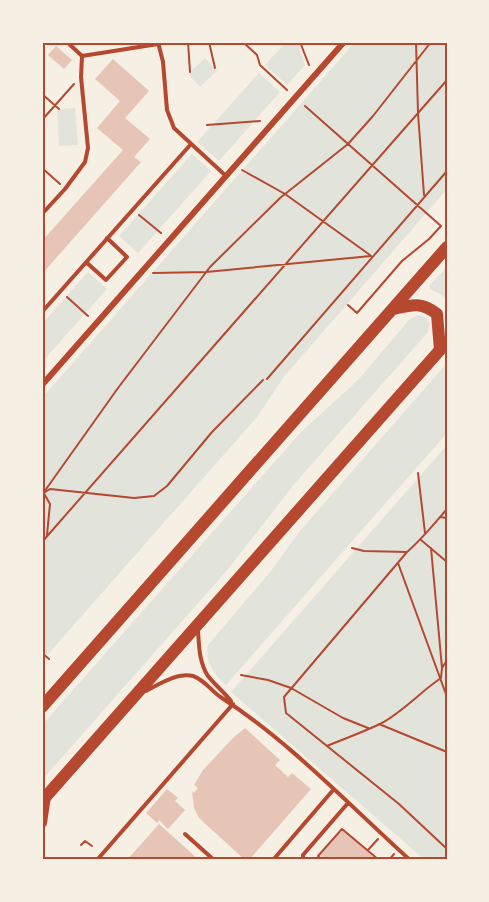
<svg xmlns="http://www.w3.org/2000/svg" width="489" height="902" font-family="'DM Sans',sans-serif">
<rect width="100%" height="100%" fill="#f6efe4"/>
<path fill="#e2e4dc" d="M286,42h11l8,23 -18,20 -22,-20z
M355,42h92v147l-164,189 -26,39 -215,244v-263z
M205,58l12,13 -17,16 -12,-13z
M259,73l21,19 -61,69 -22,-19z
M75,108l3,37 -19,1 -2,-37z
M192,154l19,17 -73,82 -19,-17z
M447,267v33l-5,-5 -12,-6 -1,-3z
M88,272l19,17 -65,73v-38z
M418,315l9,3 3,6 -2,8 -132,150 -67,86 -187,212v-55l259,-293 57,-52 51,-60z
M447,363v70l-221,252c-11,-9 -22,-24 -18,-40l63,-74 28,-39z
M447,445v415h-22l-194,-168z"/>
<path fill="#e6c5b7" d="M56,46l16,14 -8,9 -16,-14z
M113,59l36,32 -24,27 25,21 -16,18 7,5 -99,112v-33l81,-91 -26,-22 23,-27 -25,-22z
M245,728l35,32 -5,5 13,12 4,-4 19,16 -62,71h-4l-46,-42 -5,-10 -2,-17 2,2 4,-5 -4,-3 9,-15 30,-32z
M167,789l11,9 -3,3 10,9 -17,19 -9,-9 -2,3 -11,-10z
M159,824l40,36h-72z
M343,830l34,30h-51l-6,-5z"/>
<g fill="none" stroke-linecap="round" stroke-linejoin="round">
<path stroke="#b5482f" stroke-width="2" d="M188,42l2,30
M209,42l6,26
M235,42l9,1
M243,42l14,13 3,10 27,25
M276,42l2,2
M300,42l9,23
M416,42l2,71 6,82
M42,94l17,15
M305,106l136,120 -12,13 -27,22 -45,52 -9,-8
M42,120l32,-36
M207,125l53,-4
M42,168l18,16
M242,170l43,24 85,61
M139,215l22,18
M153,273l53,-1 165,-16
M67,297l21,19
M267,379l180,-208
M418,473l7,60
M42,490l8,14 -3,31
M44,492l74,-104 92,-121 70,-69 68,-54 25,-28 58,-74
M42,494l8,-5 84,9 20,-2 13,-10 45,-54 51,-52
M447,509c-13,15 -25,30 -40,43l-123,145 2,16 113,91 48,45
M440,517l7,1
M421,540l26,22
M42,542l405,-462
M352,548l12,3 43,1
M431,548l11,120
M398,563l49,134
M42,653l7,6
M241,675l27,5 23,8 52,30 25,10
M379,724l68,28
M327,746c17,-7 36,-14 53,-22 23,-12 40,-32 61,-46l1,-10 5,-8
M81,845l4,-4 7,5
M368,850l10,-11
M323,860l-5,-4 24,-27 37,31
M389,860l5,-6"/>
<path stroke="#b5482f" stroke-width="4" d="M158,42l5,20 4,48 7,18 52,48
M82,56l76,-12
M42,214l23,-25 20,-27 3,-14 -7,-71 1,-21 -15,-14
M86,262l20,18 21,-23 -20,-19
M42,312l149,-168
M198,630c1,16 1,32 10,46 7,9 16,16 23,25
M146,691c13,-7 32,-19 47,-15 12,4 19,16 29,22 69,45 127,107 188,162
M185,834l29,26
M97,860l136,-156
M273,860l61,-71
M303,860v-5l45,-52"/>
<path stroke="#b5482f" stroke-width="6" d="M42,385l302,-343"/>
<path stroke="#b5482f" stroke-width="10" d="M42,823l4,-27"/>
<path stroke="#b5482f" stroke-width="12" d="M393,309c18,-4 28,-8 44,5l3,36
M42,707l405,-460
M42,801l405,-459"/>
</g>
<rect width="489" height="902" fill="none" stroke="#f6efe4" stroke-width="87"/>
<rect x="44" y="44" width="402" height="814" fill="none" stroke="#b5482f" stroke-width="2"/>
</svg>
